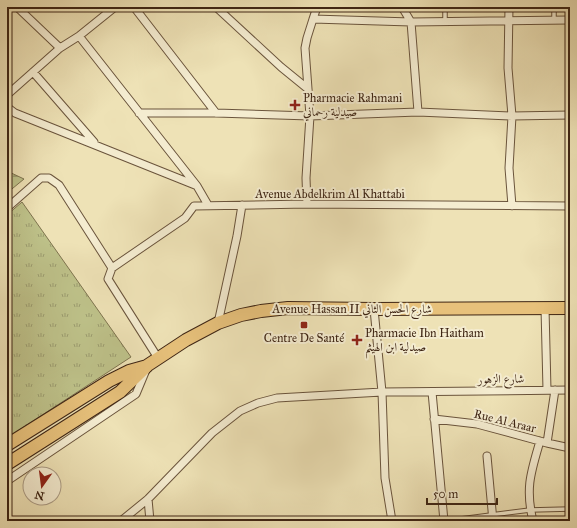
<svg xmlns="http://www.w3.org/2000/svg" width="577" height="528" font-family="'IM FELL Great Primer',Amiri,serif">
<defs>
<pattern id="grass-tufts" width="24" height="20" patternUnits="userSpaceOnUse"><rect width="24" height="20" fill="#bec28a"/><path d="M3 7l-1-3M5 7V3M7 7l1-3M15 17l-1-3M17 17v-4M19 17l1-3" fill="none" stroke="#9c9d70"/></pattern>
<pattern id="forest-firs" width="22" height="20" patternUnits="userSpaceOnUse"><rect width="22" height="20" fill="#bec28a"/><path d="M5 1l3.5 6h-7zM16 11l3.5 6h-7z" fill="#9c9d70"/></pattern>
</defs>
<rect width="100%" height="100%" fill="#eee2b6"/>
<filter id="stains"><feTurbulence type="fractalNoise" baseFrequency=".005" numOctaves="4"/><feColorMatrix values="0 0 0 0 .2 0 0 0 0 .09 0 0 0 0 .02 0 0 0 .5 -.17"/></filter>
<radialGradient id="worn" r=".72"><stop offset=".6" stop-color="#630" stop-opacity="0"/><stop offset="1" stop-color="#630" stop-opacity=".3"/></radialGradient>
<path fill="url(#grass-tufts)" stroke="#7e744f" d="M22,202l109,155 -124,81v-223z"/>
<path fill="url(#forest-firs)" stroke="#7e744f" d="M7,171l17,8 -17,14z"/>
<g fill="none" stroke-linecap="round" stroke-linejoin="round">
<defs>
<path id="service" d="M445,7v15
M554,20v-13
M445,521l85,-11 40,-1"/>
<path id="minor" d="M17,7l43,41
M134,7l82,106
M216,7l65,60 27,22
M402,7l9,15 7,90
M509,7l-1,61 4,48 -3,52 3,38
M313,19l4,-12
M79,36l118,150 11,19
M33,72l61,70
M7,95l53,-47 19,-12 36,-29
M7,107l8,6 180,72
M139,113h77l94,3 108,-4 94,4 58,-1
M307,204l-1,-26 4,-62 -5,-68 2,-10 6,-19 98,3 159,-2
M7,208l34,-30h8l10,7 53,83 -4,11 50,79
M112,268l73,-50 9,-12 113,-2 263,2
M545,308l2,82
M374,309l8,83 3,86 7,43
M218,323l19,-87 5,-31
M432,392l12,129
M434,419l43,5 70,19 23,5
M547,443l8,-53
M487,456l6,65
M7,481l129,-87 10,-24
M148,499l2,22
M121,521l27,-22 64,-66 28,-22 18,-8 19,-5 105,-6 188,-2
M533,521c-8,-33 -2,-49 7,-80"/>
<path id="primary" d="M7,445l102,-64 20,-10 18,-5
M7,464l113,-72 28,-27 38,-25 32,-17 23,-8 20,-4 27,-3 86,1 196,-1"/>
</defs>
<use href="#service" stroke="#6a543c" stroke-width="5.5"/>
<use href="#minor" stroke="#6a543c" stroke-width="9"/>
<use href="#primary" stroke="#3e2514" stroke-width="14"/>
<use href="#service" stroke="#f4ecd0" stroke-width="3.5"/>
<use href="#minor" stroke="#f4ecd0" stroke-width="7"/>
<use href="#primary" stroke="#e7c17b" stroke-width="12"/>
</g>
<g fill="#8f2418" stroke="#f4ecd0" stroke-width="1.5">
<path d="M293 99h4v4h4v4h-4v4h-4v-4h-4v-4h4z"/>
<rect x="300" y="321" width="8" height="8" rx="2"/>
<path d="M355 334h4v4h4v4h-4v4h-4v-4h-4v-4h4z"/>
</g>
<g text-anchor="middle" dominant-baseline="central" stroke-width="4" stroke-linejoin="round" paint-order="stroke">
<g font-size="12" fill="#3e2514" stroke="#f4ecd0" text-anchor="start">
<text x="303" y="98">Pharmacie Rahmani<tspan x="303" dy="14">صيدلية رحماني</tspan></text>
<text x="365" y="333">Pharmacie Ibn Haitham<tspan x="365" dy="14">صيدلية ابن الهيثم</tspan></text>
<text x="304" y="338" text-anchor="middle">Centre De Santé</text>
</g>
<g font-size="12" fill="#3e2514" stroke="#f4ecd0">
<text x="330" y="194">Avenue Abdelkrim Al Khattabi</text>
<text x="352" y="309">Avenue Hassan II شارع الحسن الثاني</text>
<text transform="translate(501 379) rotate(-1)">شارع الزهور</text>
<text transform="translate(505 421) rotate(14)">Rue Al Araar</text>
</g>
</g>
<rect width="577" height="528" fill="none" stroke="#eee2b6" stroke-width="24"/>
<rect x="8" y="8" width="561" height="512" fill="none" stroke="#3e2514" stroke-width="2"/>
<rect x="12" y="12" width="553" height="504" fill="none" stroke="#3e2514"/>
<g transform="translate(42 486) rotate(194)"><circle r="19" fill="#f4ecd0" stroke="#ab9c85"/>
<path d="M0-3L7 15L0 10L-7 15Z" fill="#8f2418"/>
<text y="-6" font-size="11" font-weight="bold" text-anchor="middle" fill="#3e2514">N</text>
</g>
<path d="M427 498v6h70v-6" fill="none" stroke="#3e2514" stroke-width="2"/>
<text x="433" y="498" font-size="12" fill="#3e2514" stroke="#f4ecd0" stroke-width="3" paint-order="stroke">50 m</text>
<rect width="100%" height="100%" filter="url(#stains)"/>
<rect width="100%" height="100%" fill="url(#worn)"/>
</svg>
